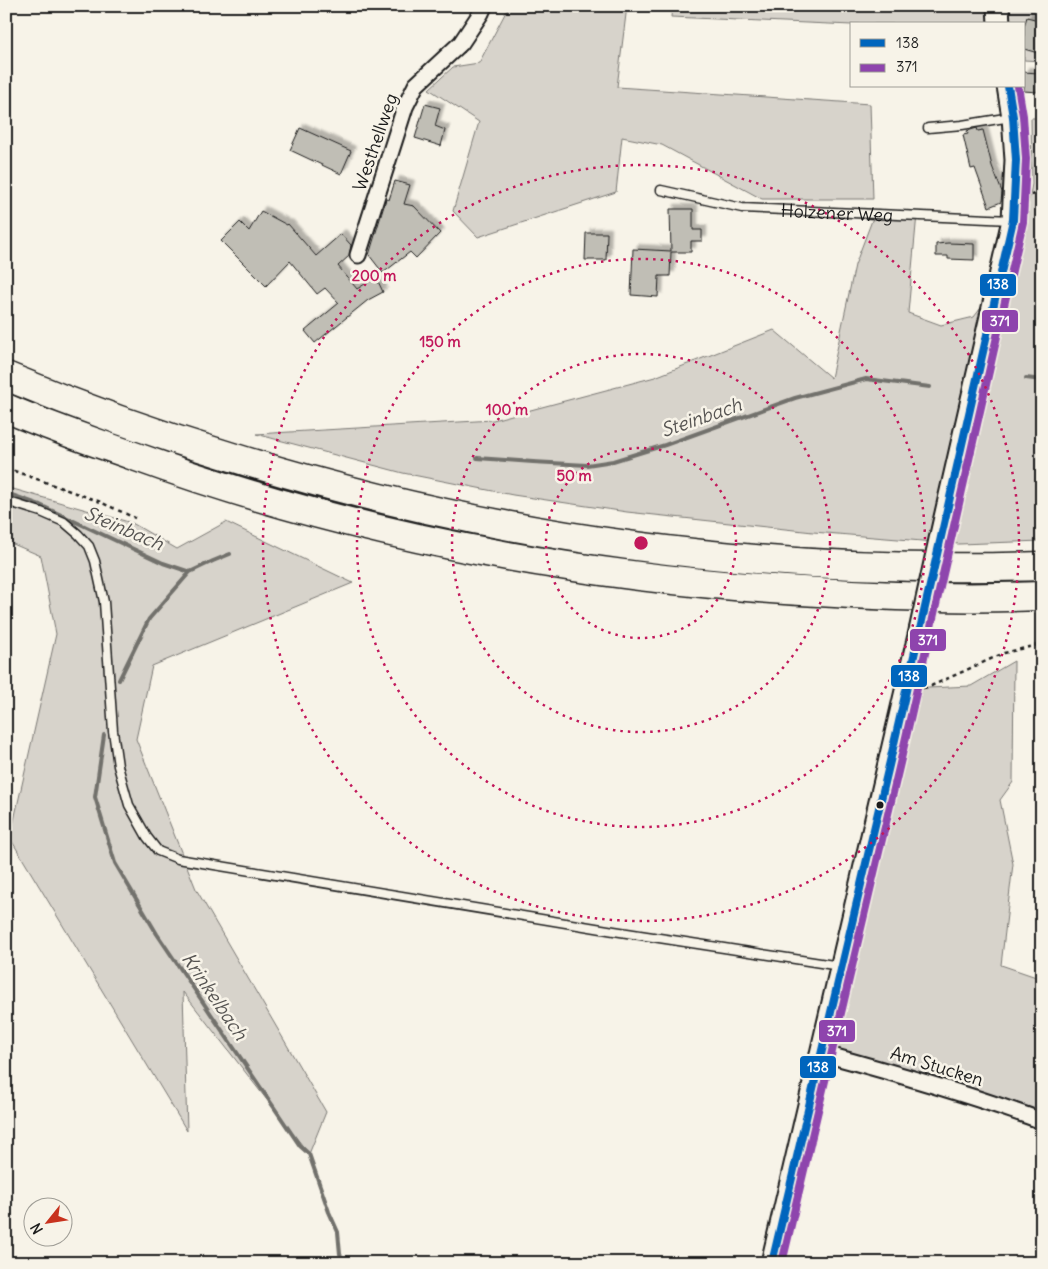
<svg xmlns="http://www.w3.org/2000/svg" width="1048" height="1269" font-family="Delius,sans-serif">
<defs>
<filter id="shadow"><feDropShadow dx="4.5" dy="-4.5" stdDeviation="1" flood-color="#0004"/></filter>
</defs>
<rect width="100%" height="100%" fill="#f7f3e8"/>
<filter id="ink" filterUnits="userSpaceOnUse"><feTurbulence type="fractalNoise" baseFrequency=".02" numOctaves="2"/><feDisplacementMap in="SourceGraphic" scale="10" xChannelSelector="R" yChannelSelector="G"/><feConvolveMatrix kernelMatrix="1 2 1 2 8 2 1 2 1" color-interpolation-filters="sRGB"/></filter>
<g filter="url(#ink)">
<path fill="#d7d3cb" stroke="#7a7874" d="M509,6h118l-10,81 253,17 3,95h-111l-100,-54 -40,-8 -6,55 -138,45 -25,-26 26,-89 -50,-33 24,-22 26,-4z
M672,6h370v55l-18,-1v-36h-172v1l-181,-8z
M1031,118h11v423l-83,3 -146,-12 -186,-20 -114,-17 -110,-22 -147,-39 237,-14 162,-43 119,-47 57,48 24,-113 21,-55 41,4 -9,99 33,12 33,-8 45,-59 13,-74z
M6,487l126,36 45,26 49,-27 127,61 -201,83 -16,73 60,150 130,223 -17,42 -126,-162 4,139 -177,-293 46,-204 -15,-78 -35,-15z
M1014,661l-1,121 -13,18 13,64 -12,101 41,14v142l-221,-68 86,-364 64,-3z"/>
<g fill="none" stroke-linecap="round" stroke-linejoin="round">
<path stroke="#72716c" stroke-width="4" d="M1026,378l16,2
M477,458l56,4 54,3 26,-4 52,-16 130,-47 71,-19 64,8
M6,493l34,12 123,58 27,9 23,-11 17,-7
M119,680l30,-61 41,-47
M104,735l-9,62 20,66 42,71 143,212 9,8 20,58 9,20 2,22 4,9"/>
</g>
<path fill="#c0beb5" stroke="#1c1c1c" filter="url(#shadow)" d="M1027,17l15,4v18l-4,14 -14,-4v-23z
M1024,72l14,1 -1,19 -13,-1z
M425,104l15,4 -5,18 10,4 -4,16 -26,-8z
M300,128l51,23 -10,23 -51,-24z
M977,128l1,3 5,-1 9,36 10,26 -1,10 -12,5 -14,-39 -4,1 -8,-34 5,-1 -1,-3z
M395,181l15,4 -6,19 10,2 26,27 -24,25 -6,-6 -27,21 -14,-18 17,-56 3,1z
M670,209h23v21h9v11h-11v11h-20l-1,24h-11l-1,21 -27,-2 2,-46 38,2z
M261,211l26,14 1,-1 28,32 25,-22 10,11 -2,11 -11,10 19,23 19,-12 7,15 -15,8 -53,43 -10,-12 34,-28 -14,-15 -8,6 -27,-33 -24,25 -45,-45 19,-19 9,9z
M586,233h21l-1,27h-21z
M948,243l26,1v16l-26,-1v-3h-12v-12z"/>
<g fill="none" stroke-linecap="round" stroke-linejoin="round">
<defs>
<g id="service">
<path d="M928,128l34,-3 49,-8"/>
<path id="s1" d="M661,190l81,18 269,12"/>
<path d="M6,501l35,11 23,10 14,12 11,12 6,15 9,41 9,129 5,35 11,39 18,32 11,14 20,8 436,72 226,35"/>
</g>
<path id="minor" d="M358,255l47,-148 11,-22 45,-42 20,-30 3,-7
M821,1053c74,20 148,41 221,68"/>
<path id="secondary" d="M998,6l1,18
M941,535l72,-315 3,-60 -3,-43 -5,-31
M772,1263l148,-632"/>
<path id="motorway" d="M6,376c74,31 149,58 226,81 263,82 534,118 810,109
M6,408c41,18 83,32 125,47 220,80 453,124 687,137 75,5 149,7 224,4"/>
</defs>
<use href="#service" stroke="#1c1c1c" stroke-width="11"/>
<use href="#minor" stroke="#1c1c1c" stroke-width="19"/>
<use href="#secondary" stroke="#1c1c1c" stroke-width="25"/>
<use href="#motorway" stroke="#1c1c1c" stroke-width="31"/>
<path stroke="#1c1c1c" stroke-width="2.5" stroke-dasharray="4 4" stroke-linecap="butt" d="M1031,195l11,-2
M6,468l92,33 37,17
M923,688l8,-2 73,-33 38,-9"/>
<use href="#service" stroke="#f7f3e8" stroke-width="8"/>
<use href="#minor" stroke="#f7f3e8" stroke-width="15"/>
<use href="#secondary" stroke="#f7f3e8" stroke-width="21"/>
<use href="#motorway" stroke="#f7f3e8" stroke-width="28"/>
<defs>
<path id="secondary-bridge" d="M920,631l21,-96"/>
</defs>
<use href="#secondary-bridge" stroke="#1c1c1c" stroke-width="25" stroke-linecap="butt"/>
<use href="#secondary-bridge" stroke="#f7f3e8" stroke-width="21"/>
<defs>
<path id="bus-1" d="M772,1263l119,-506 122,-537 3,-60 -3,-43 -5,-31"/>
<path id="bus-2" d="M782,1263l119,-504 122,-537 3,-63 -3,-43 -5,-30"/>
</defs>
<use href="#bus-1" stroke="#f7f3e8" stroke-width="11"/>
<use href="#bus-2" stroke="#f7f3e8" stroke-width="11"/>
<use href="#bus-1" stroke="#0065bd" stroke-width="8"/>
<use href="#bus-2" stroke="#8e44ad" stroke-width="8"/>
</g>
</g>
<g fill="none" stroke="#c2185b" stroke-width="2.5" stroke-dasharray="2.5 5">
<circle cx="641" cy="543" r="95"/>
<circle cx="641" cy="543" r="189"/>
<circle cx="641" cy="543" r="284"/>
<circle cx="641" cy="543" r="378"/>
</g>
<circle fill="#1c1c1c" stroke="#f7f3e8" stroke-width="2" cx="880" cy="805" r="4.5"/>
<g text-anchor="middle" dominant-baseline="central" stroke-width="5" stroke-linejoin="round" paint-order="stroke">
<g font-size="18" fill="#1c1c1c" stroke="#f7f3e8">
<text transform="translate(375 142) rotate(-71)">Westhellweg</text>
<text stroke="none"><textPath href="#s1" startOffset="178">Holzener Weg</textPath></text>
<text transform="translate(937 1066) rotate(17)">Am Stucken</text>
</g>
<g font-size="19" font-style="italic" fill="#565452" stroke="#f7f3e8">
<text transform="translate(701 417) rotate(-19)">Steinbach</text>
<text transform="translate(124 528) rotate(23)">Steinbach</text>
<text transform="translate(215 996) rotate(56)">Krinkelbach</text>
</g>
</g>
<circle cx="641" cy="543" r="8" fill="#c2185b" stroke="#f7f3e8" stroke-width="2.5"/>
<g font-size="15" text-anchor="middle" font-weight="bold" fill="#c2185b" stroke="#f7f3e8" stroke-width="5" stroke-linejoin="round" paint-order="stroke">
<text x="374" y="281">200 m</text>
<text x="440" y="347">150 m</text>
<text x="507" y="415">100 m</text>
<text x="574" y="481">50 m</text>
</g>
<g stroke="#f7f3e8" stroke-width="2">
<rect x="979" y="273" width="38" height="24" rx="5" fill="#0065bd"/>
<rect x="981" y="309" width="38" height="24" rx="5" fill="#8e44ad"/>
<rect x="909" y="628" width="38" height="24" rx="5" fill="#8e44ad"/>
<rect x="890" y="664" width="38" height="24" rx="5" fill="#0065bd"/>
<rect x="818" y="1019" width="38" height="24" rx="5" fill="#8e44ad"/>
<rect x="799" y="1055" width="38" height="24" rx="5" fill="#0065bd"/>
</g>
<g font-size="14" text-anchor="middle" font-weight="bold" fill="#fff">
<text x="998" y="289">138</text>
<text x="1000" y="326">371</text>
<text x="928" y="645">371</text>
<text x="909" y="681">138</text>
<text x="837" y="1036">371</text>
<text x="818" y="1072">138</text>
</g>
<rect width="1048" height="1269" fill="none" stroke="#f7f3e8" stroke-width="25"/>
<rect x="12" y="12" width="1023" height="1244" fill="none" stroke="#1c1c1c" stroke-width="2" filter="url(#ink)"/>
<rect x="850" y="22" width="175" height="65" fill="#f7f3e8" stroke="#9f9d96"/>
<rect x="860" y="39" width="25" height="8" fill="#0065bd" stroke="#9f9d96"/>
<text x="896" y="48" font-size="15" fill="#1c1c1c">138</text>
<rect x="860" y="64" width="25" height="8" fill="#8e44ad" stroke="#9f9d96"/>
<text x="896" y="72" font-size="15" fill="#1c1c1c">371</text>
<g transform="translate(48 1222) rotate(240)"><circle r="24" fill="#f7f3e8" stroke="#9f9d96"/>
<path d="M0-4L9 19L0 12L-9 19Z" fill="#c8321e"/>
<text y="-8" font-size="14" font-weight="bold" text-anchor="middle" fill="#1c1c1c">N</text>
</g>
</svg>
